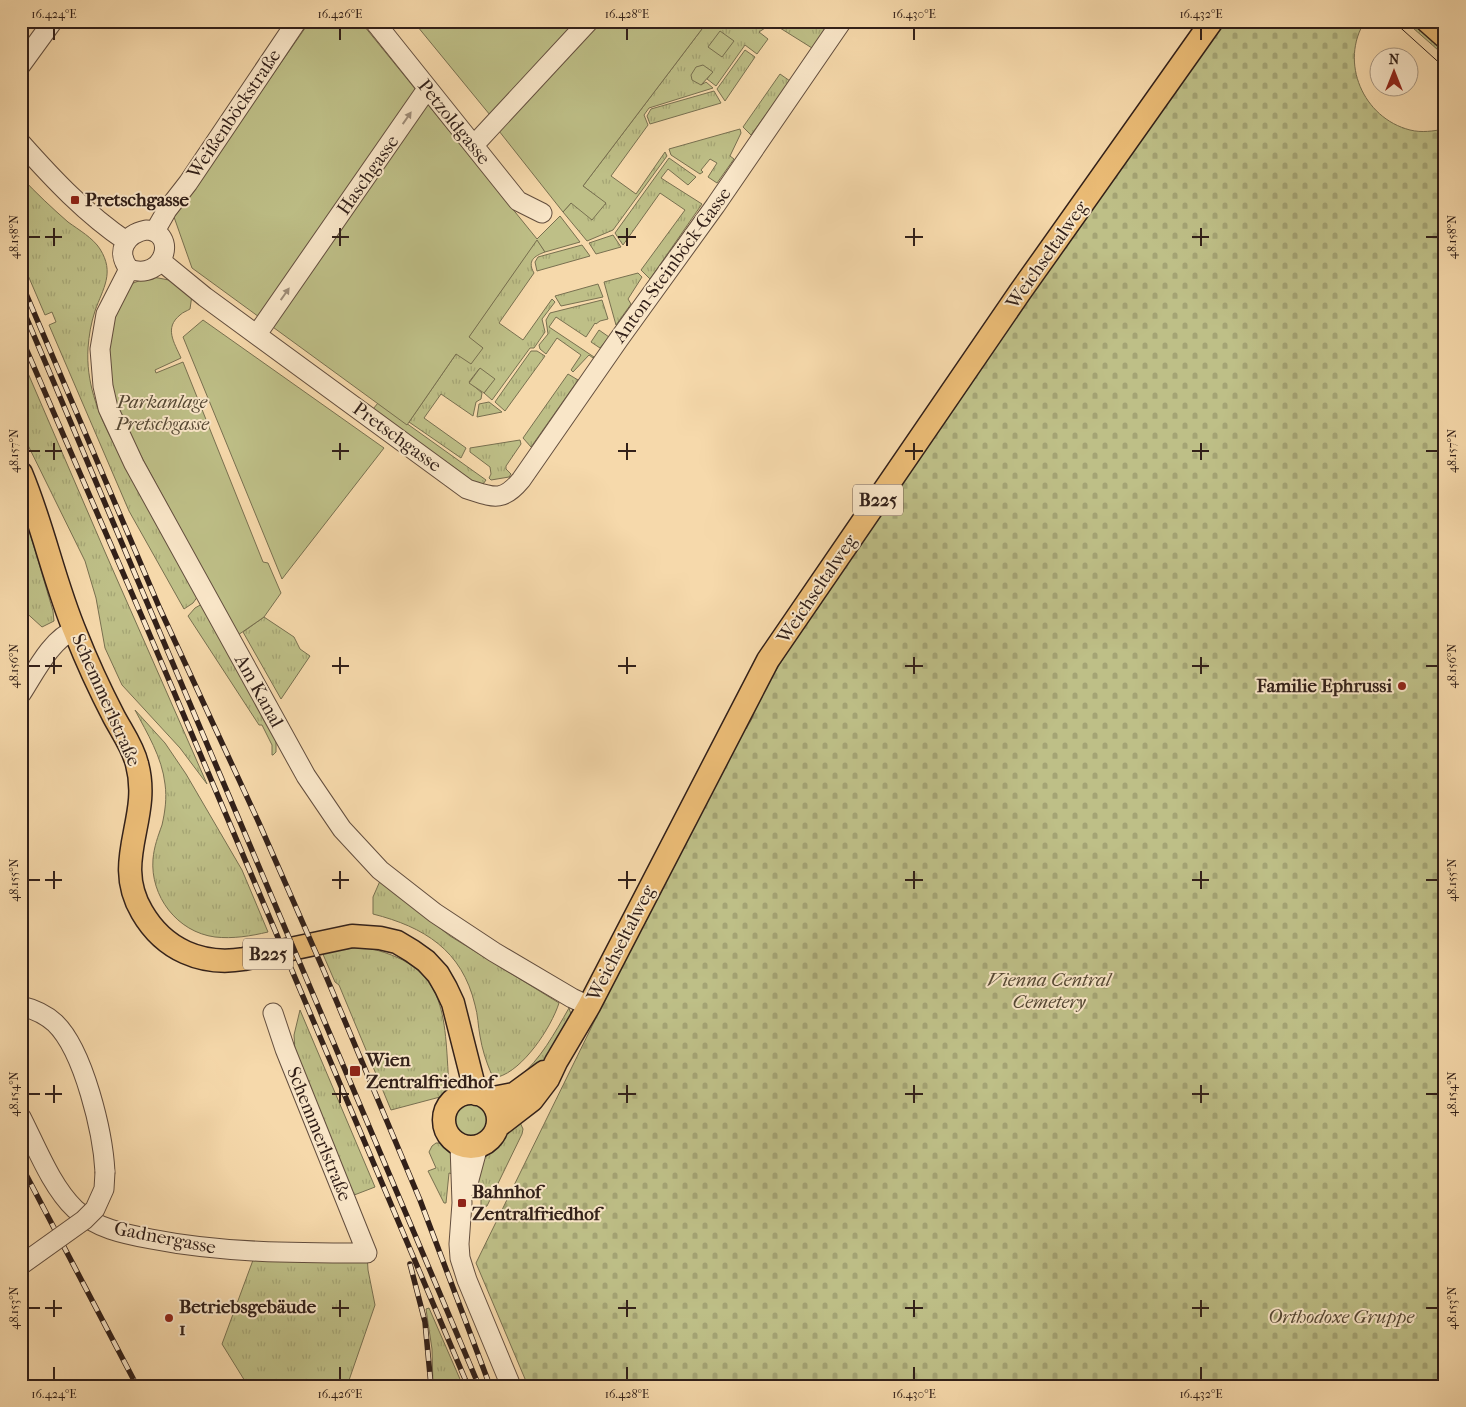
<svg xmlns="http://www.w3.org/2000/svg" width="1466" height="1407" font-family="'IM FELL French Canon',serif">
<defs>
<pattern id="grass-tufts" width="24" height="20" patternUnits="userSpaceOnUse" patternTransform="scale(1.25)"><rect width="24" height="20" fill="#bebf87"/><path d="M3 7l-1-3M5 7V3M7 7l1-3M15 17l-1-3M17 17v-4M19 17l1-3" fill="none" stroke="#a4a474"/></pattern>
<pattern id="cemetery-stones" width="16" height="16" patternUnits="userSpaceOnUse" patternTransform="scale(1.25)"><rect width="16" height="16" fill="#bebf87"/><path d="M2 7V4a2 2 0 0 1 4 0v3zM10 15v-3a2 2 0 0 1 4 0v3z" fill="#a4a474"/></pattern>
</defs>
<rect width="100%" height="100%" fill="#f6d9ab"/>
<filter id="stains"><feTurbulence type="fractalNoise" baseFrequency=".004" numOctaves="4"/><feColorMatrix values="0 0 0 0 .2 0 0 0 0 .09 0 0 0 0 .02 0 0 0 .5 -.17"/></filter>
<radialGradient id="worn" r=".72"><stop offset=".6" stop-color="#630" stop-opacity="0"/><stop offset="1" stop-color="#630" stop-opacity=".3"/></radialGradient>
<path fill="url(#grass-tufts)" stroke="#787050" d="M708,21h45l5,4 3,-4h4l7,6 -7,1 -6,4 9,7 -11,15 -12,-9 -29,41 -9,-7 5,-7 -11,13 5,-3 7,6 -64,20 -5,7 4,10 -37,51 25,18 29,-42 2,4 -54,74 -26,11 -24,-29 8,-9 35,1 -23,-18z
M785,21h46l-19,27 -32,-20z
M1405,21h15l21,26 -3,3z
M745,50l10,7 -30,44 -8,-12z
M780,74l10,7 -39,54 -8,-8z
M714,91l7,12 -71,21 -3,-8 4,-7z
M740,129l1,4 -11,23 4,3 -17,24 -9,-6 9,-14 -7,-4 -9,11 2,2 -3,2 -29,-19 -2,-6z
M669,158l27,19 -8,8 -20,-16 -7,9 41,26 -52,75 -9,-9 44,-60 -25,-17 -37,52 -8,-12z
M21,177c15,16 31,31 47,45 11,8 25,16 32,27 15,24 3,39 -5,62 -4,12 -6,24 -7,37 -2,33 9,63 24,92l86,156 -5,7 -9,6 -55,-98 -80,-186 7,-3 -4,-10 -7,3 -24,-56z
M613,235l8,12 -25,7 -7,-11z
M537,239l8,13c-11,4 -18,9 -11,21l-35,50 24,17 29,-41 3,3 -13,17 3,13 -11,16h-4l-38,52 -8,-7 10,-14 -15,-10 -10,13 13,11 -1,6 -5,3 -3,14 -32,-22 -17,24 42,30 -5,10 -52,-36 47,-68 27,-6 -15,-10z
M582,245l8,11 -53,15 -2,-9 3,-5z
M638,273l4,4 -14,22 3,5 -15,21 -12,-43z
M598,284l5,13 -42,9 -6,-10z
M602,300l6,19 -8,2 -4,3 -1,-1 -9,14 -30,-20 -7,10 45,30 -1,1 -4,-3 -16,17 -2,-2 10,-15 -24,-17 -11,16 -6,-5 -1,-4 9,-11 -2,-14 4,-7z
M599,330l10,7 -9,11 -9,-6z
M531,351h6l8,5 -40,55 -10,-9z
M21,357l84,195 102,232 -27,-36 -58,-63 -17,-37 -9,-50 -11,-37 -64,-130z
M568,374l10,6 -47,67 -8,-9z
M489,402l13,10 -25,5 2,-13z
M378,403l108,77 -5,7 -108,-78z
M520,440l1,4 -15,22v3l5,5 -2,3 -18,3 -2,-2 2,-4 -1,-7 -20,-15v-4z
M21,503l32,108 1,10 -12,6 -21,-19z
M202,604l74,136v12l-3,3h-1v-10l-10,-20h-3l-71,-109 7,-8z
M264,617l30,20 6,12 10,7 -29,43 -38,-67z
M135,710l30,33 21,31 56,96 26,62c-17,4 -35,7 -53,5 -38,-5 -65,-41 -62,-78 1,-12 5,-23 9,-34 3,-13 5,-27 3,-41 -3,-27 -18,-51 -30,-74z
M380,881l70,55 109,67c-8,25 -36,67 -61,74l-7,-4c-5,-12 -9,-24 -11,-37 -2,-10 -2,-21 -5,-31 -13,-55 -51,-78 -102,-91v-17z
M363,947c86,17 81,67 86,139l-9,11 -49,13 -52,-125 -4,-3 -13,-30z
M569,1008l2,6 -1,7 -28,44 -24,13c23,-19 36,-44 51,-70z
M300,1010l75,177 -26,10 -54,-145 -1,-17z
M449 1121a21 21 0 1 1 42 0a21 21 0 1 1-42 0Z
M518,1118l5,11 -1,5 -35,72 -6,2v-16l-5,-1v-13l6,-23 15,-12 8,-13z
M436,1143h5c13,8 13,16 12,31l-4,-1 -3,30h-2l-16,-32 8,-3 -7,-16 3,-6z
M256,1252l111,1 1,17 7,35 -28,81h-99l-26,-42z
M429,1308l34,78h-30l-1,-37 -6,-40z"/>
<path fill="url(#cemetery-stones)" stroke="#787050" d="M1225,21h140c-26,41 -2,97 45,109 12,3 23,1 35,-1v1257h-917l-52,-123 238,-486 30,-47 2,-1 7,-12v-3l-4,-1 73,-116 80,-119z"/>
<path fill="#bebf87" stroke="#787050" d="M310,21h50l177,218 23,-23 20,26 -35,10 -8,-12 -68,97 14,11 -12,16 -15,-10 -49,71 -215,-157 -18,-51z
M413,21h164l-87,94z
M599,21h109l-125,165 23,17 -14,17 -21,-17 -8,9 -64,-81z
M720,31l14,10 -12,16 -14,-10z
M703,65l10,7 -12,13 -9,-5 -1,-5 5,-8z
M153,277l16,3 23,15 -2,14c-3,2 -7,3 -10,6 -16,13 -6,27 1,43l-26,12 1,3 27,-11 80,200 5,1 13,30 -17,24 -26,18 -98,-181 -28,-57 -6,-39 6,-39 19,-35 10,-4z
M203,320l181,128 -102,131 -99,-242z
M480,368l15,11 -11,14 -15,-10z"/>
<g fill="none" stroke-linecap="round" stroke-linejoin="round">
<defs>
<path id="minor" d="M374,21l144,180 24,12
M21,65l32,-44
M21,143c32,36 65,71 105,98
M474,145l115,-124
M146,230c32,1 20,52 -17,39 -14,-18 -3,-35 17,-39z
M155,231l12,-21 21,-27 109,-162
M161,261l44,36 262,192c26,8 35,14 54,-9l98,-141 96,-133 127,-185
M129,269l-23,45 -6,35 3,37 5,22 26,56 172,312 36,53 38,41 55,43 59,39 78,46 17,8
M257,334l170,-245
M21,694c12,-18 31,-57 53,-63
M21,1006c13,3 24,8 34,17 29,28 48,110 50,149
M21,1117c15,29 30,69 54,92 20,19 49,25 76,30 71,14 143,14 216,14l-82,-204 -12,-36
M460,1145l2,58 -3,41 1,14 7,22 44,106
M467,1187l11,-41"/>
<path id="major" d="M1427,21l18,16
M21,473c22,52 33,109 55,161 11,28 24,56 38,83 8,15 19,30 23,47 15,55 -26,96 5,148 22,38 60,54 102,47l108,-23 28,2 17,4 15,9 14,10 12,13 8,14 7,15 23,91
M444 1120a27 27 0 1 1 54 0a27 27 0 1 1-54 0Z
M488,1099l26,-5 30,-22
M497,1127l35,-27 16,-21 8,-17 33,-56 179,-346 252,-368 192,-271"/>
</defs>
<use href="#minor" stroke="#634e3e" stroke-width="21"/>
<use href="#major" stroke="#322019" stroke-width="25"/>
<use href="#minor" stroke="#f9e6c8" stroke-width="19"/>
<use href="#major" stroke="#ebbc76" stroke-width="22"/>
<path stroke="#322019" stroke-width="1" d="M1393,21l52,47"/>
<defs>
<path id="rail" d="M21,282l139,327 99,214 64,146 97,231 70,186
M21,305l458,1081
M21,337l125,289 322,760
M21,1165l116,221
M410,1264l15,58 6,64"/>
</defs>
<use href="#rail" stroke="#322019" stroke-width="5.5"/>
<use href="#rail" stroke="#f9e6c8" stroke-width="4" stroke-dasharray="11" stroke-linecap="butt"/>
<defs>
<path id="minor-bridge" d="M21,1265l63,-45 11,-11 9,-20 1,-17"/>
</defs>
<use href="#minor-bridge" stroke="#634e3e" stroke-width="21" stroke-linecap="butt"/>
<use href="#minor-bridge" stroke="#f9e6c8" stroke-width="19"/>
</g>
<defs><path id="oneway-solid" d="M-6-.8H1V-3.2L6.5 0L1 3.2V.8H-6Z" transform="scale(1.25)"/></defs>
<g fill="#9f8d79">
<use href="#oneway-solid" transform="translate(407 118) rotate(-55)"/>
<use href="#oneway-solid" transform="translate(285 294) rotate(-55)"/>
</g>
<path fill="none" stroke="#322019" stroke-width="2" d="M54,28v12M340,28v12M627,28v12M914,28v12M1201,28v12M54,228v18M340,228v18M627,228v18M914,228v18M1201,228v18M28,237h12M45,237h17M332,237h17M618,237h18M905,237h18M1192,237h17M1426,237h12M54,443v17M340,443v17M627,443v17M914,443v17M1201,443v17M28,451h12M45,451h17M332,451h17M618,451h18M905,451h18M1192,451h17M1426,451h12M54,657v17M340,657v17M627,657v17M914,657v17M1201,657v17M28,666h12M45,666h17M332,666h17M618,666h18M905,666h18M1192,666h17M1426,666h12M54,871v18M340,871v18M627,871v18M914,871v18M1201,871v18M28,880h12M45,880h17M332,880h17M618,880h18M905,880h18M1192,880h17M1426,880h12M54,1085v18M340,1085v18M627,1085v18M914,1085v18M1201,1085v18M28,1094h12M45,1094h17M332,1094h17M618,1094h18M905,1094h18M1192,1094h17M1426,1094h12M54,1300v17M340,1300v17M627,1300v17M914,1300v17M1201,1300v17M28,1308h12M45,1308h17M332,1308h17M618,1308h18M905,1308h18M1192,1308h17M1426,1308h12M54,1367v13M340,1367v13M627,1367v13M914,1367v13M1201,1367v13"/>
<g fill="#8f2418" stroke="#f9e6c8" stroke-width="2">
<rect x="70" y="195" width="10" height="10" rx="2.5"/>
<circle cx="1402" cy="686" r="5"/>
<rect x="349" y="1065" width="12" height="12" rx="2.5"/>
<rect x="457" y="1198" width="10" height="10" rx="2.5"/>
<circle cx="169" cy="1318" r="5"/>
</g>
<g text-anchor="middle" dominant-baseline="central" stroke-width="4" stroke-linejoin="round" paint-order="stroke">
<g fill="#f9e6c8" stroke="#6e5b4e" stroke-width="1">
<rect x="853" y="484.5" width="50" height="31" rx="4"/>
<rect x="243" y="938.5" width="50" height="31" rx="4"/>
</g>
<g font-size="18" font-weight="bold" fill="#322019">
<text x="878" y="500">B225</text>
<text x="268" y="954">B225</text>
</g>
<g font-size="19" fill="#322019" stroke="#f9e6c8">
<text transform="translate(234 114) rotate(-56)">Weißenböckstraße</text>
<text transform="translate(454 122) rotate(51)">Petzoldgasse</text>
<text transform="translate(368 175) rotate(-55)">Haschgasse</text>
<text transform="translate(1047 255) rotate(-55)">Weichseltalweg</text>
<text transform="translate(672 265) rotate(-54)">Anton-Steinböck-Gasse</text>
<text transform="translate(397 437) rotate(36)">Pretschgasse</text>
<text transform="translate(817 589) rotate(-56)">Weichseltalweg</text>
<text transform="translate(259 691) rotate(61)">Am Kanal</text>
<text transform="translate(106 700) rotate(66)">Schemmerlstraße</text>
<text transform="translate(621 943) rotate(-63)">Weichseltalweg</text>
<text transform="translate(319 1134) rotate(68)">Schemmerlstraße</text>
<text transform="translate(165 1238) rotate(11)">Gadnergasse</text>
</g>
<g font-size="19" font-weight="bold" fill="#322019" stroke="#f9e6c8" text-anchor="start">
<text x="85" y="200">Pretschgasse</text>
<text x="1392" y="686" text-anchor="end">Familie Ephrussi</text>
<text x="366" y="1060">Wien<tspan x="366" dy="22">Zentralfriedhof</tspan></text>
<text x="472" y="1192">Bahnhof<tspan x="472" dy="22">Zentralfriedhof</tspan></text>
<text x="179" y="1307">Betriebsgebäude<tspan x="179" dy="22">1</tspan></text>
</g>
<g font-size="19" font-style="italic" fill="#554834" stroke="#f9e6c8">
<text x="162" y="402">Parkanlage<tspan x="162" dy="22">Pretschgasse</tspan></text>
<text x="1049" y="980">Vienna Central<tspan x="1049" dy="22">Cemetery</tspan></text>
<text x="1341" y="1317">Orthodoxe Gruppe</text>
</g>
</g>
<rect width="1466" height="1407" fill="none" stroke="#f6d9ab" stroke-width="55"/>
<g transform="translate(1394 72)"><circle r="24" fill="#f9e6c8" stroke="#a99782"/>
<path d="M0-4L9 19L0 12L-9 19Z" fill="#8f2418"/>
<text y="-8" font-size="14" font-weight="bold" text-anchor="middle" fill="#322019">N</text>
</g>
<rect x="28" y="28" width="1410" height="1352" fill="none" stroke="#322019" stroke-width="2"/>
<g font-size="12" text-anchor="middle" fill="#322019">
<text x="54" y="18">16.424°E</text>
<text x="340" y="18">16.426°E</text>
<text x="627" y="18">16.428°E</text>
<text x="914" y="18">16.430°E</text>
<text x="1201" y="18">16.432°E</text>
<text transform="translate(14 237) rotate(-90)" y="4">48.158°N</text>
<text transform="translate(1452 237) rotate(-90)" y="4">48.158°N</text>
<text transform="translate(14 451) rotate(-90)" y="4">48.157°N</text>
<text transform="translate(1452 451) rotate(-90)" y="4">48.157°N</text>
<text transform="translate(14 666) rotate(-90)" y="4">48.156°N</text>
<text transform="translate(1452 666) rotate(-90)" y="4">48.156°N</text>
<text transform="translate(14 880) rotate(-90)" y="4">48.155°N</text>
<text transform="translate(1452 880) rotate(-90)" y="4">48.155°N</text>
<text transform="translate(14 1094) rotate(-90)" y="4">48.154°N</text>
<text transform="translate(1452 1094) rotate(-90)" y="4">48.154°N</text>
<text transform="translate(14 1308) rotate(-90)" y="4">48.153°N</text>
<text transform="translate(1452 1308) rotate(-90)" y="4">48.153°N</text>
<text x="54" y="1398">16.424°E</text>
<text x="340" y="1398">16.426°E</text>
<text x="627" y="1398">16.428°E</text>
<text x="914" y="1398">16.430°E</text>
<text x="1201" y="1398">16.432°E</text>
</g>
<rect width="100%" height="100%" filter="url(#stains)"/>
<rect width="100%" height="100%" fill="url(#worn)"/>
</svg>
